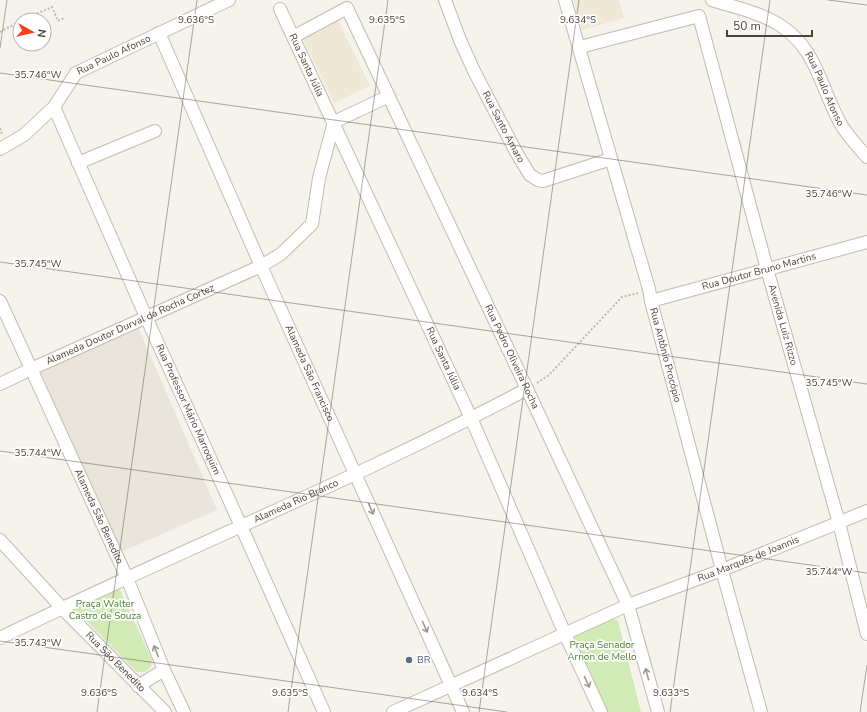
<svg xmlns="http://www.w3.org/2000/svg" width="867" height="712" font-family="'Nunito Sans',sans-serif">
<rect width="100%" height="100%" fill="#f6f3ec"/>
<path fill="#eae5da" d="M138,327l79,183 -98,43 -79,-183z"/>
<path fill="#efe8d6" d="M574,0h45l5,18 -42,12z
M337,18l33,68 -36,17 -33,-68z"/>
<path fill="#d2eab5" d="M115,579l37,81 -1,7 -6,5h-8l-66,-67z
M612,618l6,3 23,91h-38l-31,-69 2,-7z"/>
<g fill="none" stroke-linecap="round" stroke-linejoin="round">
<defs>
<g id="minor">
<path id="s1" d="M445,0l15,40 14,31 42,81 14,23 8,5 5,1 68,-22"/>
<path id="s2" d="M565,0l84,289 2,12 71,269 39,142"/>
<path id="s3" d="M712,0c22,7 46,12 66,24 38,23 42,61 61,97 7,13 18,25 28,36"/>
<path id="s4" d="M280,9l191,409 94,216 36,78"/>
<path id="s5" d="M159,33l102,233 202,446"/>
<path id="s6" d="M293,37l54,-29 180,381 101,216 30,107"/>
<path id="s7" d="M580,47l119,-31 68,253 72,254 28,111"/>
<path id="s8" d="M54,107l92,210 95,209 83,186"/>
<path id="s9" d="M0,149l24,-14 30,-28 22,-34 153,-73"/>
<path d="M78,163l77,-32"/>
<path id="s10" d="M0,301l127,277 37,92 20,42"/>
<path id="s11" d="M651,301l216,-59"/>
<path id="s12" d="M0,384l31,-15 230,-103 20,-12 31,-30 7,-46 15,-56 55,-26"/>
<path id="s13" d="M0,540l62,68 103,104"/>
<path id="s14" d="M0,638c175,-86 356,-158 527,-249"/>
<path d="M138,686l26,-16"/>
<path id="s15" d="M393,712l235,-107 94,-35 145,-59"/>
</g>
</defs>
<use href="#minor" stroke="#c2bbae" stroke-width="14"/>
<path stroke="#c4b79f" stroke-width="2" stroke-dasharray="2 2" stroke-linecap="butt" d="M22,20l30,-13 6,14 6,-3
M0,32l20,-11
M0,128l2,7
M537,383l12,-8 73,-78 16,-4"/>
<use href="#minor" stroke="#fff" stroke-width="12"/>
</g>
<defs><path id="oneway-shaft" d="M-6 0H5M1.5-3L5.5 0L1.5 3" fill="none" stroke-width="1.6" stroke-linecap="round" stroke-linejoin="round"/></defs>
<g stroke="#9c9892">
<use href="#oneway-shaft" transform="translate(371 509) rotate(66)"/>
<use href="#oneway-shaft" transform="translate(425 627) rotate(66)"/>
<use href="#oneway-shaft" transform="translate(156 651) rotate(-112)"/>
<use href="#oneway-shaft" transform="translate(647 674) rotate(-105)"/>
<use href="#oneway-shaft" transform="translate(587 682) rotate(65)"/>
</g>
<path fill="none" stroke="#4b4439" stroke-width="1" stroke-opacity="0.45" d="M828,0l39,5M0,48l7,-48M0,73l867,122M0,262l867,122M0,451l867,122M0,641l507,71M97,712l100,-712M288,712l100,-712M479,712l100,-712M670,712l100,-712M860,712l7,-47"/>
<circle fill="#5c6f8a" stroke="#fff" stroke-width="1.5" cx="409" cy="660" r="4"/>
<g text-anchor="middle" dominant-baseline="central" stroke-width="3.5" stroke-linejoin="round" paint-order="stroke">
<g font-size="10" fill="#4b4439" stroke="#fff">
<text stroke="none"><textPath href="#s9" startOffset="151">Rua Paulo Afonso</textPath></text>
<text stroke="none"><textPath href="#s4" startOffset="62">Rua Santa Júlia</textPath></text>
<text stroke="none"><textPath href="#s3" startOffset="152">Rua Paulo Afonso</textPath></text>
<text stroke="none"><textPath href="#s1" startOffset="140">Rua Santo Amaro</textPath></text>
<text stroke="none"><textPath href="#s11" startOffset="112">Rua Doutor Bruno Martins</textPath></text>
<text stroke="none"><textPath href="#s12" startOffset="143">Alameda Doutor Durval da Rocha Cortez</textPath></text>
<text stroke="none"><textPath href="#s7" startOffset="443">Avenida Luiz Rizzo</textPath></text>
<text stroke="none"><textPath href="#s2" startOffset="369">Rua Antônio Procópio</textPath></text>
<text stroke="none"><textPath href="#s6" startOffset="447">Rua Pedro Oliveira Rocha</textPath></text>
<text stroke="none"><textPath href="#s4" startOffset="386">Rua Santa Júlia</textPath></text>
<text stroke="none"><textPath href="#s5" startOffset="372">Alameda São Francisco</textPath></text>
<text stroke="none"><textPath href="#s8" startOffset="331">Rua Professor Mário Marroquim</textPath></text>
<text stroke="none"><textPath href="#s14" startOffset="326">Alameda Rio Branco</textPath></text>
<text stroke="none"><textPath href="#s10" startOffset="237">Alameda São Benedito</textPath></text>
<text stroke="none"><textPath href="#s15" startOffset="387">Rua Marquês de Joannis</textPath></text>
<text stroke="none"><textPath href="#s13" startOffset="168">Rua São Benedito</textPath></text>
</g>
<g font-size="10" fill="#4a7f2a" stroke="#fff">
<text x="105" y="604">Praça Walter<tspan x="105" dy="12">Castro de Souza</tspan></text>
<text x="602" y="645">Praça Senador<tspan x="602" dy="12">Arnon de Mello</tspan></text>
</g>
<g font-size="10" fill="#4e5e75" stroke="#fff" text-anchor="start">
<text x="417" y="660">BR</text>
</g>
</g>
<g font-size="10" text-anchor="middle" fill="#4b4439" stroke="#fff" stroke-width="3.5" stroke-linejoin="round" paint-order="stroke">
<text x="196" y="23">9.636°S</text>
<text x="387" y="23">9.635°S</text>
<text x="578" y="23">9.634°S</text>
<text x="38" y="78">35.746°W</text>
<text x="829" y="197">35.746°W</text>
<text x="38" y="267">35.745°W</text>
<text x="829" y="386">35.745°W</text>
<text x="38" y="456">35.744°W</text>
<text x="829" y="575">35.744°W</text>
<text x="38" y="646">35.743°W</text>
<text x="99" y="696">9.636°S</text>
<text x="290" y="696">9.635°S</text>
<text x="480" y="696">9.634°S</text>
<text x="671" y="696">9.633°S</text>
</g>
<g transform="translate(32 32) rotate(98)"><circle r="19" fill="#ffffff" stroke="#b7b4b0"/>
<path d="M0-3L7 15L0 10L-7 15Z" fill="#fc3f1d"/>
<text y="-6" font-size="11" font-weight="bold" text-anchor="middle" fill="#4b4439">N</text>
</g>
<path d="M727 30v6h85v-6" fill="none" stroke="#4b4439" stroke-width="2"/>
<text x="733" y="30" font-size="12" fill="#4b4439" stroke="#ffffff" stroke-width="3" paint-order="stroke">50 m</text>
</svg>
